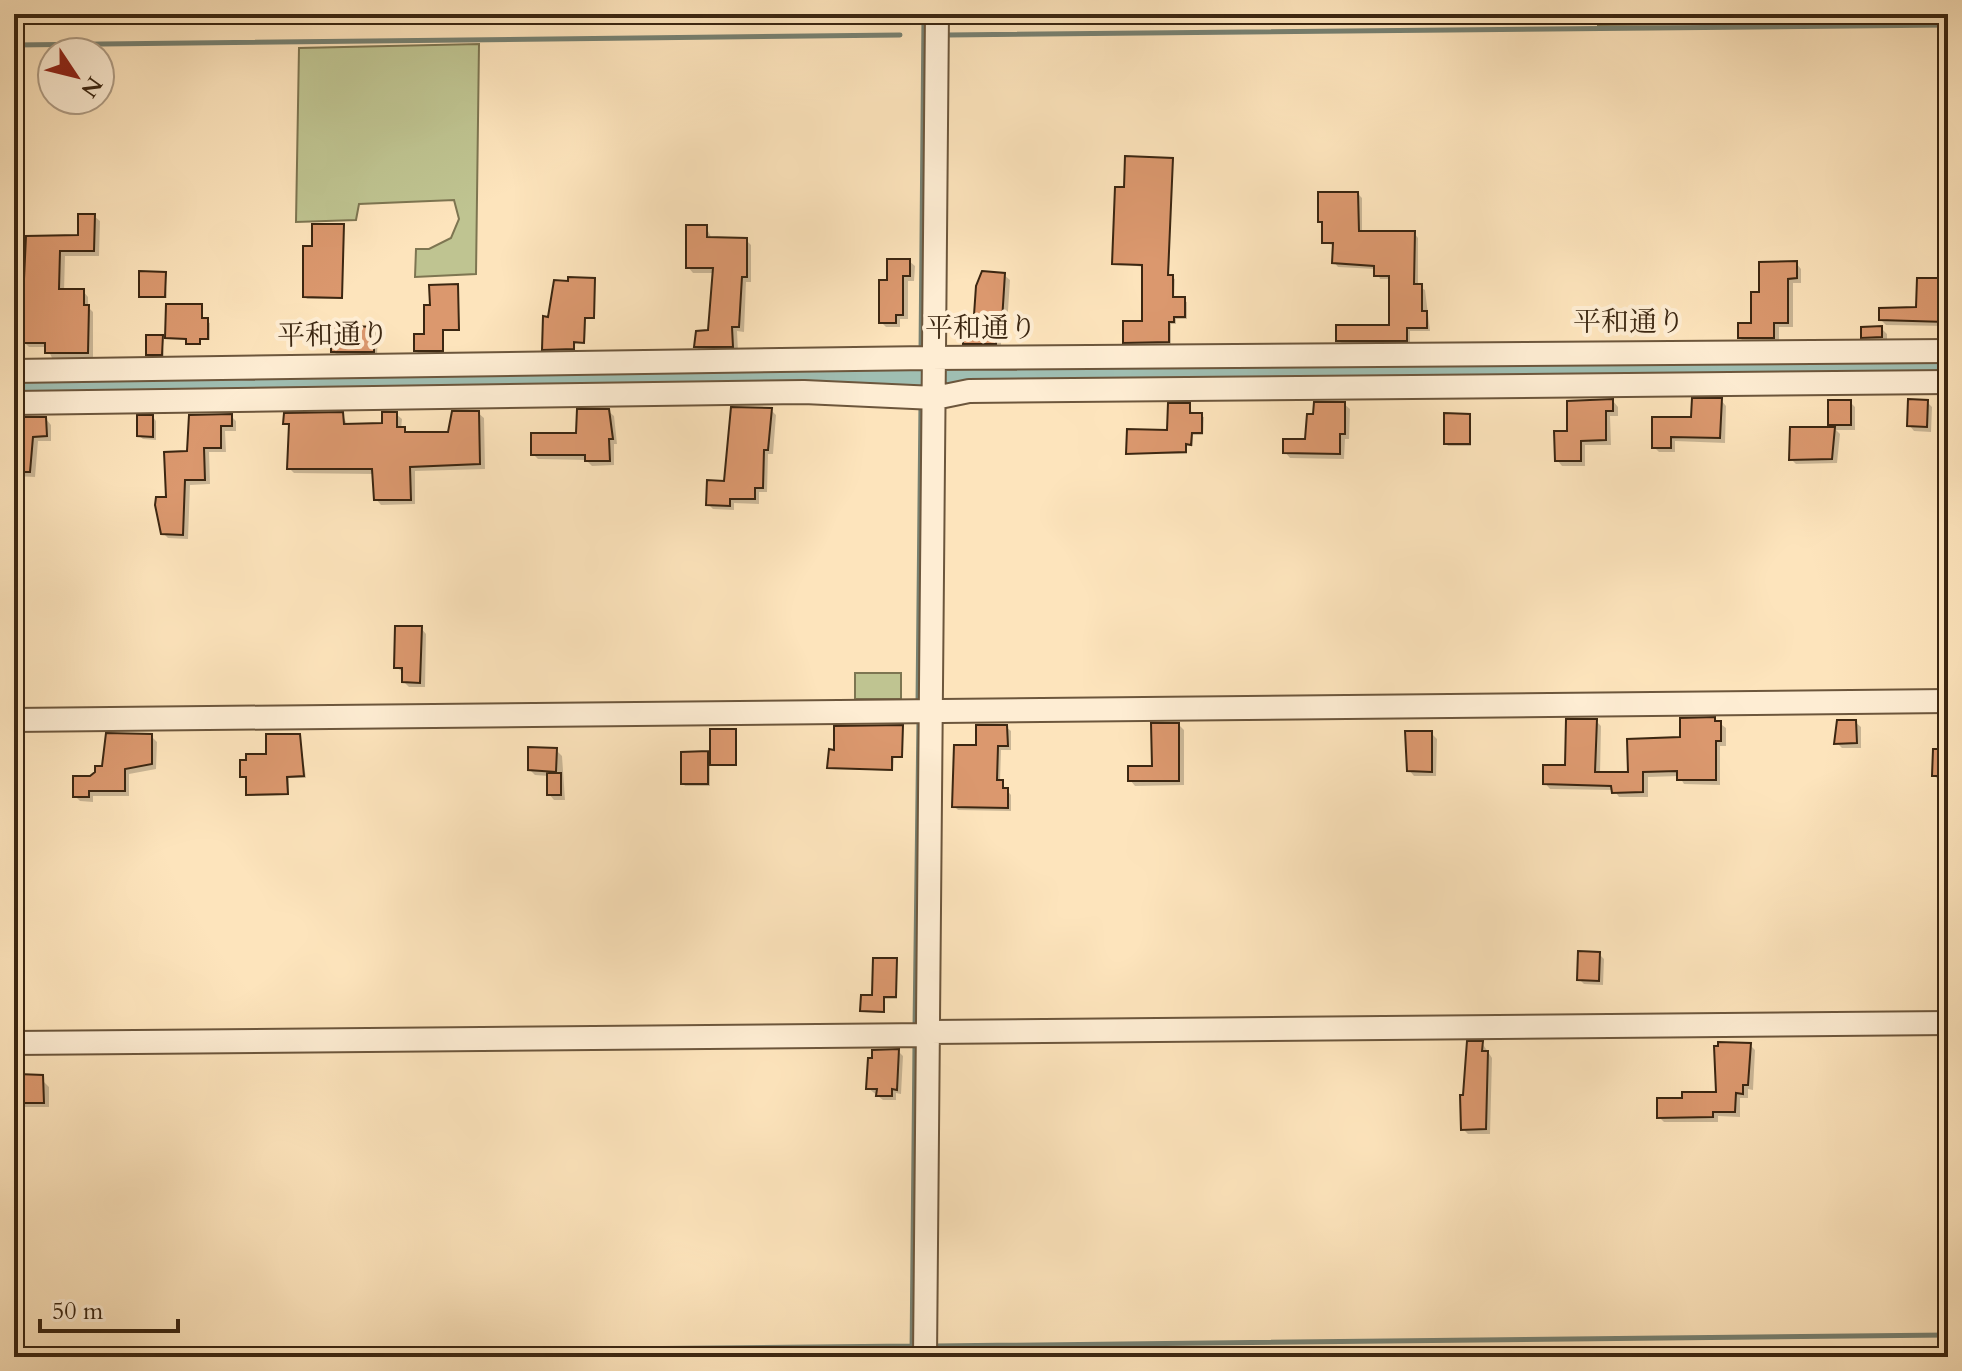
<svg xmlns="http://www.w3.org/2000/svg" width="1962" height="1371" font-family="Cardo,'Noto Serif JP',serif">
<rect width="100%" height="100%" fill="#fde4bc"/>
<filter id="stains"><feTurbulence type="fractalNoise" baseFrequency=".0025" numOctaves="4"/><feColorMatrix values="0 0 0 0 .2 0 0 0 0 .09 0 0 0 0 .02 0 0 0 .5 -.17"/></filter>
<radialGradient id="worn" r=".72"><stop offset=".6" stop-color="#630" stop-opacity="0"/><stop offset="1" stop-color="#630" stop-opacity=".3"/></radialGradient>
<path fill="#bfc491" stroke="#7d7551" stroke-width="2" d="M1598,14h129v10l-129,1z
M479,44l-3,230 -61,3 1,-28h13l22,-11 8,-19 -5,-19 -95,4 -3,16 -60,2 3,-174z
M855,673h46v26h-46z"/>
<path fill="#0003" d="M1172,160l-3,117 6,2 -1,20 13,3v17h-11v5h-5v20h-43l-3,-2 19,-19v-56l-30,-4 12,-74z
M1358,194l4,4v35h52l4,5v48l7,4 5,41h-20v13h-67l-5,-4 53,-13v-48h-11l-4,-10 -38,-2 -4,-5 1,-16 -11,-4v-16l-4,-5z
M94,216l6,5 -1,35h-34l-1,35h19l5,6v10l5,5v46h-41l-5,-11h-18l-5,-5 4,-104 51,-2z
M343,226v73h-36l-2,-3z
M706,227l6,12 34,1 5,5v37h-5l-2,50 -7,-1 1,20 -36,1 -6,-5 14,-15 5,-59h-22l-5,-6z
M909,261l6,5 -1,15h-6v38h-8v8h-14l-5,-5 8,-40z
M1796,263l5,6v14h-8v44h-14v16h-34l-5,-5 13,-13z
M165,274l2,24h-24l-2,-2z
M1004,275l6,5 -4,61h-5v7h-31l-5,-5 11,-26z
M594,280l1,39h-9l-1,25h-10v6l-28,1 3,-32z
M1939,280l5,5v18l4,1v34l-2,-12 -60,-1 -5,-5 37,-11z
M457,286l3,45h-16v21l-26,1 -2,-3 10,-14 6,-29z
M201,306l2,14 7,3v17h-9v5h-11l-2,-5 -21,-2z
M1881,328l6,6v8h-18l-6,-5z
M373,329l5,4 -1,22h-40l-4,-4z
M162,337l2,19h-14l-2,-2z
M1721,400l5,6 -1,37 -50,-2v11h-16l-5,-5z
M1613,401l5,6v9h-8l1,29h-26v21h-23l-5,-6z
M1850,402l5,5v23h-19l4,4 -3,29 -41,1 -5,-5 -2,-16 46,-14 -5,-5z
M1927,402l5,5 -1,25 -17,-1 -5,-6z
M1344,404l6,5 -1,30h-4l-1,20 -54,-1 -5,-6 22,-11z
M1190,405l2,10 12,2 -1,18h-10v11h-6v8l-59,-1 41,-20z
M771,410l5,5 -3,39h-5l-1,38h-8v12l-25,-1v7l-21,-1 -5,-5z
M608,411l6,5 3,28h-3v21l-22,1 -6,-6 -48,-1 -5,-5 45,-19z
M478,413l6,5 1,51 -70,2v33l-34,1 -5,-6 -2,-25 -80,-1 -5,-5 2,-39 -5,-6 56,-9 6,12 36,-1 12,-11 6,5 -1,10 9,5h39z
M231,416l5,5v10h-11l1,21h-17l1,32 -20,1 -2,54 -20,-1 -5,-5 5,-34 21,-46z
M1469,416l2,30h-23l-2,-3z
M153,417l3,4v19l-13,-1 -4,-3z
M14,418l32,1 5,6v16h-13l-3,36 -21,-1z
M421,628l5,6 -1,53h-16l-5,-5v-9l-8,-6z
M1714,719l12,9v18h-6v39l-36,-1 -5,-8 -31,1v20h-29l-5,-7 -64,-1 -5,-6 22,-16 29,-46 5,5 -1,48h30z
M1855,722l6,5v21h-19l-5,-5z
M1179,725l5,5v55l-49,1 -5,-6 24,-12z
M902,727l1,31h-9l-1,13 -63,-3z
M1006,727l5,4v19h-10l-1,32 11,13v16l-53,-1 -4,-4 24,-59z
M735,731l2,35h-23l-4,-4v24h-25l-2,-3 25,-30 4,5z
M1431,733l6,6 -1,37h-22l-5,-6z
M151,736l6,6 -1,27 -27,5v22h-36v6l-13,-1 -5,-5 15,-18z
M300,736l6,42h-17v17l-39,1 -2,-18 -6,-2z
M556,750l6,6 3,44h-11l-5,-6v-18l-14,-1 -5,-5z
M1948,751v30h-9l-5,-6z
M1599,954l5,5 -1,26 -19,-1 -5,-5z
M896,960l1,39h-12v14l-21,-1 -2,-2z
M1482,1043l10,15 -2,76h-22l-5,-5 2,-32z
M1750,1045l5,5 -2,40 -5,-1v9h-8v19l-22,-1v6h-54l-5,-5 25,-17 34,-6 2,-46z
M898,1051l5,5 -2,38 -5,-1v7h-13l-15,-12z
M43,1081l6,6v20h-24l-5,-5z"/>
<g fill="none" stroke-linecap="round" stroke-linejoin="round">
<path stroke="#778172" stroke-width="5" d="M948,35l1000,-10
M14,45l886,-10
M921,353l3,-339
M921,393v-30
M918,705l3,-302
M915,1029l4,-310
M936,1346l1012,-11
M14,1355l900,-9
M912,1357l3,-314"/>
<path stroke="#9fbeb2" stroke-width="32" d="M14,387l1934,-20"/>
</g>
<path fill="#db986e" stroke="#3b2611" stroke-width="2" d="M1125,156l48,2 -5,117h5v22h12v20h-11v5h-5v20l-46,1v-22h19v-56l-30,-1 3,-77h9z
M1318,192h40l1,39h56l-1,53h8v27h5v17h-20v13h-71v-16h53v-49h-15v-10l-42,-3 1,-20h-11v-21h-4z
M78,214h17l-1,37h-34l-1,38h25v16h5l-1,48h-43v-10h-24l5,-107 52,-1z
M312,224h32l-2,74 -39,-1v-51h9z
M686,225h21v12l40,1v39h-5l-3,50h-7l1,20h-39l2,-16 12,-1 5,-62h-27z
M887,259h23v17h-7v39h-7v8h-17v-43h8z
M1797,261v17l-9,1v44h-14v15h-36v-15h13v-31h8v-30z
M139,271l27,1 -1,25h-26z
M982,271l23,2 -4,64h-5v7h-33l1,-29h10l2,-29z
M568,277l27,1 -1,40h-9l-1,25 -10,-1v7l-32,1 1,-34 5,1 6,-37 14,1z
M1917,278h23v23h6v21l-67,-2v-12l37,-1z
M458,284l1,46h-16v21h-29v-17h10v-29h6l-1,-20z
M166,304h36v14h6v21h-8v5h-14v-5l-21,-1z
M331,325l43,2v25h-43z
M1882,326v11l-21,1v-11z
M146,335h17l-1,20h-16z
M1692,398h30l-2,40 -49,-1v11h-19v-31h39z
M1613,399v12h-7v29l-25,1v20h-26l-1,-30h13v-30z
M1908,399l20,1 -1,27 -20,-1z
M1828,400h23v25h-23z
M1314,402h31v32h-5v20l-57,-1v-14h22l2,-25h6z
M1168,403h22v10h12v20h-10l-1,12 -5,-1v8l-60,2 1,-25 40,1z
M731,407l41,1 -4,42h-4l-1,38h-8v11h-25v7l-24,-1 1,-25 17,1z
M577,409h32l4,30h-4l1,22h-25v-6h-54v-22h45z
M452,411h27l1,53 -70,3 1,33h-37l-2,-31h-85l2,-45h-6l1,-11 59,-1 1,12 38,-1v-11h15v15h8v5h43z
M1444,413l26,1v30h-26z
M232,414v12h-11v22h-17l1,32h-20l-2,55 -22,-1 -6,-29 1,-8h10l-2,-45 23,-1 2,-36z
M137,415h16v22l-16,-1z
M14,417h32l1,19 -14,1 -3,35h-16z
M1790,427h45l-3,32 -43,1z
M395,626h27l-2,57 -18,-1v-14h-8z
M1715,717v4h6v20h-5v39h-39v-9l-34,1v20l-31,1 -1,-7 -68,-2v-19h22l1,-46h31l-2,53h33l-1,-33 53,-2v-19z
M1837,720h19l1,23 -23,1z
M1151,723h28v58h-51v-15h24z
M903,725l-1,32h-10v13l-65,-2 2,-19 5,1v-24z
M976,725h31l1,21h-10l-1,34h6v8h5v20l-56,-1 2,-62h22z
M710,729h26v36h-26z
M1405,731h27v41l-25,-1z
M106,733l46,1v30l-27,5v22h-36v6h-16v-21h17l5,-4v-6h7z
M266,734h34l4,42 -17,1 1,17 -42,1v-18h-6v-17h6v-6h20z
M528,747l29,1 -1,24 -28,-2z
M1933,749h15v27h-16z
M708,751v33h-27v-32z
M547,773h14v22h-14z
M1578,951l22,1 -1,29 -22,-1z
M873,958h24l-1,39h-12v15l-24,-1 1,-16h11z
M1467,1041h16l-1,10h6l-2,78 -25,1 -1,-35h3z
M1718,1042l33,1 -3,42h-5v9l-7,-1 -1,19h-22v5l-56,1v-20h25v-6h34l-2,-46h4z
M899,1049l-2,41 -5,-1v7h-16l1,-7h-11l2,-31h4v-8z
M18,1074l25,1 1,28h-26z"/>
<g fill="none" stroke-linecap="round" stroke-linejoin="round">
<defs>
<path id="street" d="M14,371l915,-13 1019,-7
M14,403l790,-11 131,6 34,-7 979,-9
M14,720l1934,-19
M930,1032l1018,-9
M14,1043l916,-8
M925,1357l12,-1343"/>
</defs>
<use href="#street" stroke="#6c563c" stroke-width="26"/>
<use href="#street" stroke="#feedd3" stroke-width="22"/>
</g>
<g text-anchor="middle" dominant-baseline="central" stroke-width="8" stroke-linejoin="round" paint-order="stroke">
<g font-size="28" fill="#3b2611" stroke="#feedd3">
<text x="1629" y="322">平和通り</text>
<text x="981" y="328">平和通り</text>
<text transform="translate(333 335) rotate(-1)">平和通り</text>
</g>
</g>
<rect width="1962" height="1371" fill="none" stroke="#fde4bc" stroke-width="48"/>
<rect x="16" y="16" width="1930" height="1339" fill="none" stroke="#3b2611" stroke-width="4"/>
<rect x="24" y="24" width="1914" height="1323" fill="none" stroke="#3b2611" stroke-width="2"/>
<g transform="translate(76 76) rotate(125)"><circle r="38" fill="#feedd3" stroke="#b09d85" stroke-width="2"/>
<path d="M0-6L14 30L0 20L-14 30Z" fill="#8f2418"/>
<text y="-12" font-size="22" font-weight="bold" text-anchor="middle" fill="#3b2611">N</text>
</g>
<path d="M40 1319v12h138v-12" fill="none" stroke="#3b2611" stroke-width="4"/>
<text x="52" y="1319" font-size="24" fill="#3b2611" stroke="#feedd3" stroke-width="6" paint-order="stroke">50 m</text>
<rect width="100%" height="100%" filter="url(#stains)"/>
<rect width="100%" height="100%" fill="url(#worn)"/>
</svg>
